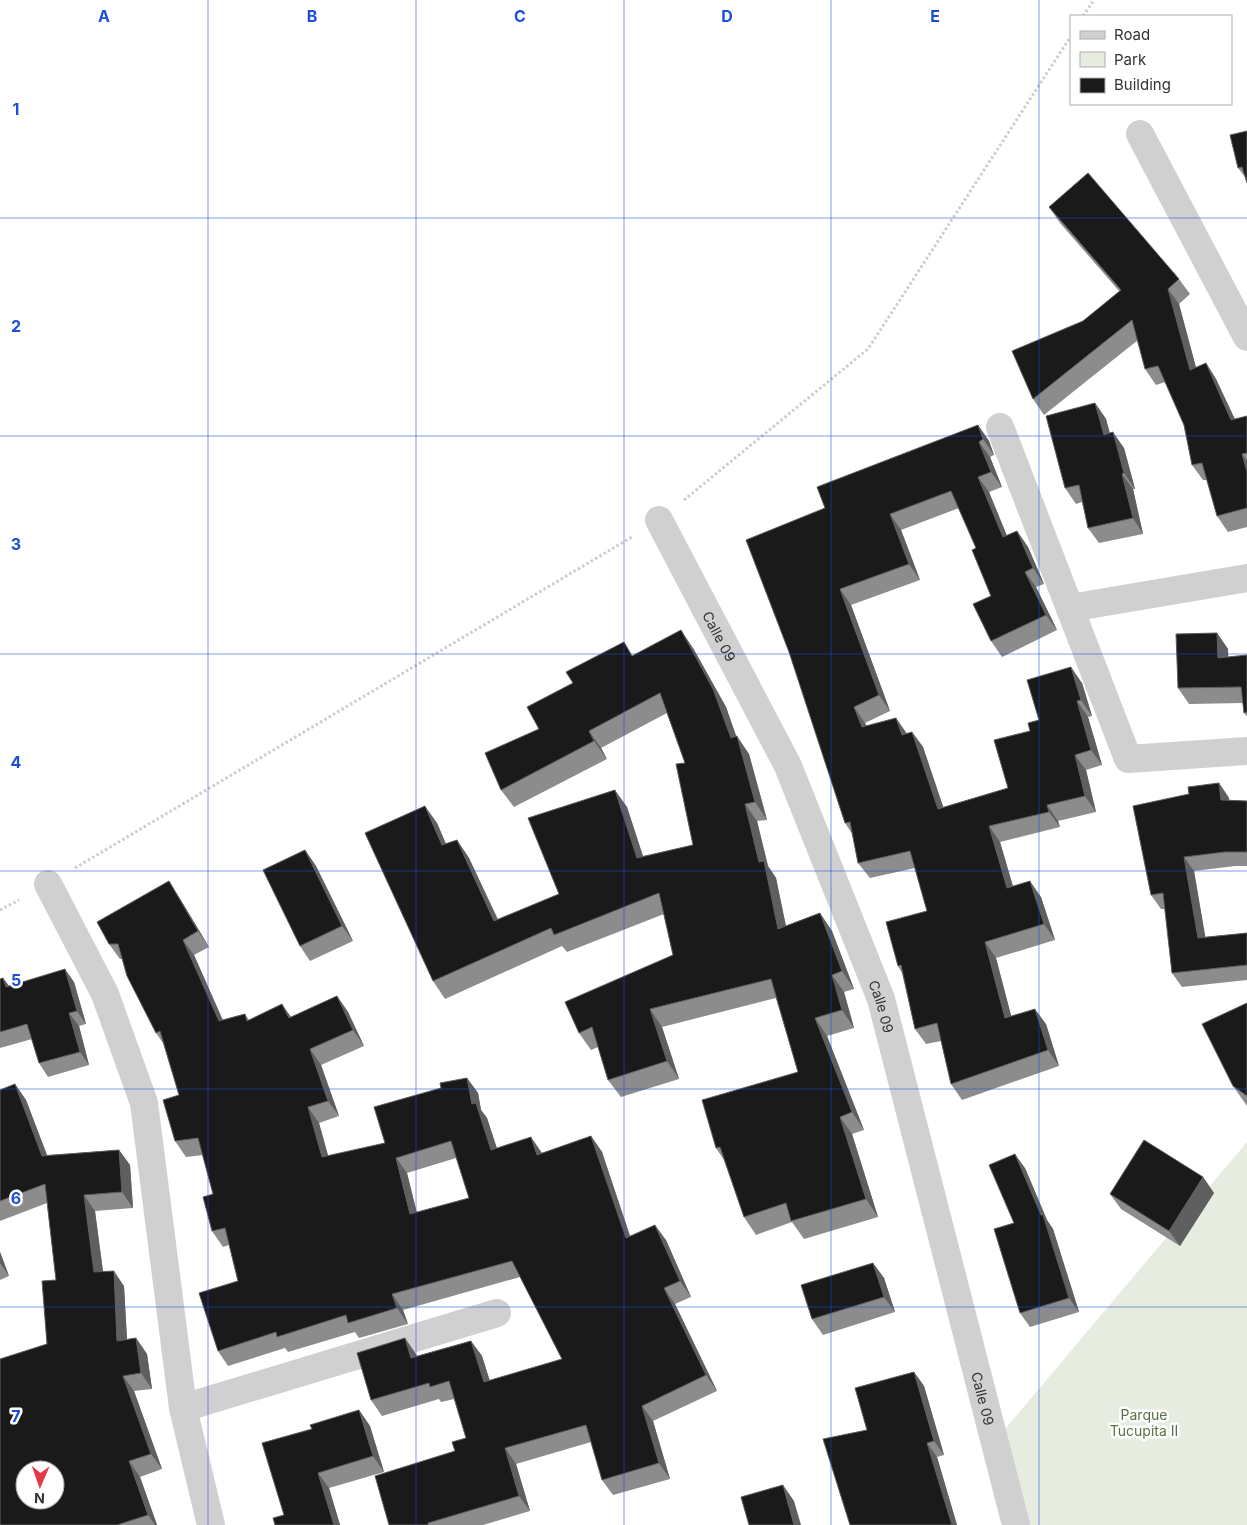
<svg xmlns="http://www.w3.org/2000/svg" width="1247" height="1525" font-family="Inter,sans-serif">
<rect width="100%" height="100%" fill="#fff"/>
<path fill="#e6ecdf" d="M1247,1142v383h-228l-24,-84z"/>
<g fill="none" stroke-linecap="round" stroke-linejoin="round">
<path stroke="#cdcdcd" stroke-width="3" stroke-dasharray="2.5 2.5" stroke-linecap="butt" d="M1083,16l11,-16
M684,500l184,-151 203,-313
M75,868l557,-331
M0,910l19,-10"/>
<g stroke="#d0d0d0" stroke-width="28">
<path d="M1140,134l107,203"/>
<path d="M1000,427l128,332 119,-8"/>
<path id="s1" d="M659,520l129,246 93,233 135,526"/>
<path d="M1070,608l177,-30"/>
<path d="M48,884l57,110 39,109 39,305 28,117"/>
<path d="M183,1408l314,-95"/>
</g>
</g>
<path fill="#8c8c8c" fill-rule="evenodd" d="M1247,131l-1,47 -8,-10z
M1049,207l130,72 11,15 -11,10 17,64 10,-5 10,16 19,40 12,-3v111l-19,5 -11,-16 -10,-36h-4l-11,-15 -8,-40 -19,-43 -9,3 -11,-16 -7,-29 -94,75 -11,-16 50,-78 37,-29 -60,-69z
M1095,403l11,16 4,14 14,15 11,41h-2l10,45 -44,9 -11,-15 -6,-26 -6,2 -11,-16z
M978,425l11,16 5,14 -4,2 12,30 -13,5 18,44 10,-5 11,16 16,37 -8,3 21,43 -55,27 -11,-16v-45l-15,-48 -17,-40 -58,22 19,50 -69,25 39,106 -25,12 2,3 29,-8 11,16 5,-2 11,15 20,60 65,-19 22,-57 9,-11 43,-37 10,33 -4,1 14,48 -16,5 10,42 -38,9 2,6 -60,15 13,44 28,11 14,43 -59,18 15,58 35,8 13,42 -97,34 -11,-16 -10,-43 -15,3 -11,-15 -13,-56 -4,-7 29,-55 -12,-43 -45,10 -12,-15 -5,-28 -8,-12 -20,-315z
M1217,633l11,16v8l19,-2v61l-3,-3 -1,-10 -54,1 -11,-16z
M693,648l33,59 10,29 13,18 18,66 -10,1 11,45 8,12 10,48 34,-13 12,18 22,58 -10,3 10,36 -27,8 37,94 -12,4 26,83 -74,22 -12,-17 -36,13 -12,-18 -20,-57 -8,-12 82,-76 -22,-74 -114,29 17,52 -58,18 -13,-17 -10,-33 -7,3 -12,-17 94,-78 -9,-41 -97,38 -5,-6 -117,53 -12,-18 4,-158 9,21 11,-4 12,18 29,61 61,-25 68,-87 16,49 50,-11 -8,-82 -18,-50 -66,35 6,11 -93,48 -13,-17 38,-61 94,-73z
M1219,783l10,15v2l18,1v65h-12l-41,5 11,66 42,-4v47l-65,7 -10,-14 -7,-64h-4l-10,-14 38,-101z
M305,850l11,16 37,75 -43,20 -10,-15z
M179,897l30,50 -15,8 29,65 22,-6 4,6 42,-3 46,-21 11,16 16,34 -43,19 18,51 -20,7 9,33 57,-13 56,-55 26,-10 11,15 3,17 6,8 10,30 45,5 49,-17 11,16 28,84 36,4 25,57 -16,7 42,87 -64,30 17,58 -57,16 -11,-15 -11,-38 -75,22 14,47 -47,14h-94l66,-74 11,-13 -12,-39 -13,3 -2,-3 -57,17 -11,-16 45,-46 1,2 54,-15 11,15 8,25 72,-22 -42,-82 -117,33 5,14 -49,14 -4,-6 -67,20 -3,-4 -57,18 -10,-15 20,-70 -9,-36 -6,2 -11,-16 1,-37 -10,-39 -17,2 -11,-16 4,-46 -16,-52 -7,-10 -33,-74h-3l-11,-15zM456,1158l13,40 -52,15 -10,-40z
M3,978l6,8 65,-4 12,42 -7,2 10,39 -41,12 -9,-14 -7,-24 -32,9v-69z
M1247,1003v103l-14,-20z
M15,1084l11,16 21,55 72,-5 11,15 3,43 -38,3 8,60 21,15 3,54 9,-2 11,16 5,35 -18,2 28,78 -22,8 17,48h-157l47,-181 9,-64 -9,-77 -47,18v-131z
M1025,1168l22,52 6,9 26,83 -49,15 -10,-14 -6,-90z
M1203,1177l11,16 -34,53 -59,-37 -11,-15z
M0,1252l9,24 -9,4z
M873,1263l11,15 11,34 -72,23 -11,-16z
M914,1372l10,14 20,69 -7,2 20,68h-107z
M359,1410l11,16 14,46 -55,16 11,37h-65l9,-10z"/>
<path fill="#5f5f5f" d="M1168,289l11,15 22,82 -11,-16z
M1206,363l10,16 26,56 -11,-15z
M1095,403l11,16 8,31 -10,-15z
M978,425l11,16 5,14 -11,-16z
M1113,432l11,16 11,41 -11,-16z
M979,442l11,15 12,30 -11,-15z
M1242,454l5,7v11z
M1122,474l11,15 10,45 -10,-16z
M978,477l11,15 25,61 -11,-16z
M890,514l11,16 19,50 -11,-16z
M1017,531l11,16 16,37 -11,-16z
M1025,572l11,15 21,43 -11,-15z
M840,589l11,16 39,106 -11,-16z
M681,630l12,18 33,59 13,37 -2,-8 12,18 18,66 -12,-18 -24,-64z
M1217,633l11,16 1,25 -11,-16z
M1071,667l11,16 10,33 -11,-16z
M1077,701l11,16 14,48 -11,-15z
M854,707l11,16 8,20 -11,-16z
M896,718l11,16 -5,1z
M589,731l12,17 6,11 -13,-18z
M912,732l11,15 26,77 -11,-15z
M1075,755l11,15 10,42 -11,-16z
M1219,783l10,15 2,16 -10,-14z
M615,790l12,17 22,68 -12,-17z
M745,804l12,17 11,45 8,12 14,68 -12,-17 -19,-67z
M1047,805l11,16 2,6 -11,-15z
M425,806l12,17 17,40 -12,-18z
M989,826l11,16 18,62 -11,-16z
M457,840l12,18 37,80 -12,-17z
M305,850l11,16 37,75 -11,-15z
M1184,857l10,14 14,81 -10,-14z
M169,881l10,16 30,50 -11,-16z
M1030,881l11,16 14,43 -11,-16z
M820,913l12,18 22,58 -12,-18z
M183,940l11,15 36,82 -11,-16z
M985,942l11,16 20,76 -11,-16z
M65,969l9,13 12,42 -9,-13z
M832,975l12,17 10,36 -12,-18z
M3,978l10,13 -7,-4z
M337,996l11,16 16,34 -11,-16z
M282,1004l11,16 -4,-2z
M650,1009l12,18 17,52 -12,-18z
M1035,1009l11,15 13,42 -11,-16z
M69,1013l10,13 10,39 -9,-13z
M815,1018l12,18 37,94 -12,-18z
M310,1049l11,16 18,51 -11,-15z
M467,1078l11,15 3,17 6,8 15,47 -11,-15 -19,-46z
M15,1084l11,16 27,71 -11,-15z
M308,1107l11,16 14,50 -11,-16z
M840,1117l12,17 26,83 -12,-18z
M591,1136l11,16 34,102 -10,-16z
M531,1137l11,16 -5,2z
M119,1150l11,15 3,43 -11,-16z
M1015,1154l10,14 22,52 6,9 26,83 -10,-14 -28,-83z
M396,1158l11,15 14,57 -11,-16z
M1203,1177l11,16 -34,53 -11,-15z
M84,1195l11,16 10,76 -11,-15z
M655,1225l11,15 25,57 -11,-16z
M0,1252l9,24 -9,-13z
M873,1263l11,15 11,34 -11,-15z
M114,1271l10,15 4,70 -11,-15z
M664,1288l11,16 42,87 -11,-16z
M392,1294l11,16 5,14 -11,-16z
M136,1338l11,16 5,35 -11,-16z
M405,1338l11,16 6,20 -11,-16z
M471,1341l11,15 13,42 -11,-16z
M914,1372l10,14 20,69 -10,-14z
M123,1376l11,15 28,78 -11,-15z
M642,1406l11,15 17,58 -11,-16z
M359,1410l11,16 14,46 -11,-16z
M927,1443l10,14 20,68h-5z
M505,1448l11,16 14,47 -11,-15z
M129,1461l11,16 17,48h-2l-7,-10z
M318,1473l11,15 11,37h-6z
M783,1485l11,16 7,24h-7z"/>
<path fill="#1a1a1a" stroke="#5f5f5f" fill-rule="evenodd" d="M1247,131v52l-5,-16 -4,1 -8,-33z
M1088,173l91,106 -11,10 22,81 16,-7 25,57 16,-4v37l-5,1 5,18v36l-30,8 -15,-53 -10,2 -8,-40 -26,-59 -13,3 -13,-49 -99,79 -21,-48 71,-30 38,-31 -72,-83z
M1095,403l9,32 9,-3 11,41 -2,1 11,44 -45,10 -9,-43 -14,3 -19,-72z
M978,425l5,14 -4,3 12,30 -13,5 25,60 14,-6 16,37 -8,4 21,43 -55,26 -18,-37 18,-8 -19,-46 4,-2 -25,-57 -61,23 19,50 -69,25 39,106 -25,12 8,20 34,-9 6,17 10,-3 26,77 70,-21 -14,-48 36,-9 -2,-8 11,-3 -12,-40 44,-13 10,33 -4,1 14,49 -16,5 10,41 -38,9 2,7 -60,14 18,62 23,-7 14,43 -59,18 20,76 30,-9 13,41 -97,34 -14,-61 -22,6 -14,-64 -3,1 -12,-44 41,-11 -17,-60 -52,12 -8,-41 -5,1 -56,-171 -43,-112 79,-32 -8,-21z
M681,630l32,59 18,49 6,-2 18,66 -10,2 14,58 5,-1 14,68 42,-16 22,58 -10,4 10,35 -27,8 37,94 -12,5 26,82 -75,22 -5,-18 -42,14 -24,-70 -4,1 -14,-48 96,-28 -27,-93 -121,30 17,52 -59,19 -16,-53 -13,6 -14,-31 108,-47 -14,-62 -105,42 -3,-7 -118,53 -68,-148 60,-27 17,39 15,-5 37,81 65,-27 -31,-76 87,-28 22,68 56,-13 -17,-81 9,-1 -25,-70 -71,38 5,10 -93,49 -16,-37 54,-24 -12,-22 46,-24 -7,-11 58,-30 8,14z
M1217,633l1,25 29,-3v57l-3,1 -3,-26 -63,1 -2,-54z
M1219,783l2,17 26,1v51h-22l-41,5 14,81 49,-5v32l-75,8 -9,-80 -12,2 -18,-89 56,-12 -1,-7z
M305,850l37,76 -42,20 -37,-76z
M169,881l29,50 -15,9 36,81 26,-7 2,7 35,-17 7,14 48,-22 16,34 -43,19 18,52 -20,6 14,50 63,-14 -11,-36 67,-19 -1,-5 27,-5 5,26 4,-1 15,47 40,-13 6,18 54,-19 35,102 29,-13 25,56 -16,7 42,87 -64,31 17,57 -57,17 -16,-55 -81,23 14,48 -91,27v2h-39l-14,-49 80,-25 -3,-9 14,-4 -17,-57 -19,6 -1,-4 -58,17 -14,-47 48,-15 6,20 60,-17 13,41 78,-23 -50,-98 -120,33 5,14 -49,15 -2,-8 -69,22 -1,-5 -58,19 -19,-58 39,-12 -13,-53 -13,3 -9,-34 10,-3 -15,-56 -23,3 -12,-41 16,-5 -19,-64 -4,2 -29,-57 -9,-32h-9l-12,-22zM451,1141l18,57 -59,16 -14,-56z
M65,969l12,42 -8,2 11,39 -41,11 -12,-39 -27,8v-53l3,-1 3,9z
M1247,1003v93l-14,-10 -31,-62z
M15,1084l27,72 77,-6 3,42 -38,3 10,77 20,-1 3,70 19,-3 5,35 -18,3 28,78 -22,7 19,54 -31,10h-117v-166l47,-15 -5,-63 14,-1 -11,-96 -45,17v-111zM25,1470h30v30h-30z
M1144,1140l59,37 -34,54 -59,-37z
M1015,1154l26,61h2l26,83 -49,15 -26,-84 20,-6 -25,-58z
M873,1263l11,34 -72,22 -11,-34z
M914,1372l20,69 -7,2 25,82h-102l-27,-86 44,-9 -12,-42z
M359,1410l14,46 -55,17 16,52h-59l-2,-7 11,-3 -22,-72 50,-14 -2,-4z
M783,1485l11,40h-45l-8,-28z"/>
<path fill="none" stroke="#1d4ed8" stroke-width="1" stroke-opacity="0.55" d="M208,0v1525M416,0v1525M624,0v1525M831,0v1525M1039,0v1525M0,218h1247M0,436h1247M0,654h1247M0,871h1247M0,1089h1247M0,1307h1247"/>
<g text-anchor="middle" dominant-baseline="central" stroke-width="5" stroke-linejoin="round" paint-order="stroke">
<g font-size="14" fill="#333" stroke="#fff">
<text stroke="none"><textPath href="#s1" startOffset="131">Calle 09</textPath></text>
<text stroke="none"><textPath href="#s1" startOffset="536">Calle 09</textPath></text>
<text stroke="none"><textPath href="#s1" startOffset="941">Calle 09</textPath></text>
</g>
<g font-size="14" fill="#56703f" stroke="#fff">
<text x="1144" y="1414">Parque<tspan x="1144" dy="16">Tucupita II</tspan></text>
</g>
</g>
<g font-size="16" text-anchor="middle" font-weight="bold" fill="#1d4ed8" stroke="#fff" stroke-width="5" stroke-linejoin="round" paint-order="stroke">
<text x="104" y="22">A</text>
<text x="312" y="22">B</text>
<text x="520" y="22">C</text>
<text x="727" y="22">D</text>
<text x="935" y="22">E</text>
<text x="16" y="115">1</text>
<text x="16" y="332">2</text>
<text x="16" y="550">3</text>
<text x="16" y="768">4</text>
<text x="16" y="986">5</text>
<text x="16" y="1204">6</text>
<text x="16" y="1422">7</text>
</g>
<rect x="1070" y="15" width="162" height="90" fill="#ffffff" stroke="#adadad"/>
<rect x="1080" y="31" width="25" height="8" fill="#d0d0d0" stroke="#adadad"/>
<text x="1114" y="40" font-size="15" fill="#333333">Road</text>
<rect x="1080" y="52" width="25" height="15" fill="#e6ecdf" stroke="#adadad"/>
<text x="1114" y="65" font-size="15" fill="#333333">Park</text>
<rect x="1080" y="78" width="25" height="15" fill="#1a1a1a" stroke="#adadad"/>
<text x="1114" y="90" font-size="15" fill="#333333">Building</text>
<g transform="translate(40 1485) rotate(182)"><circle r="24" fill="#ffffff" stroke="#adadad"/>
<path d="M0-4L9 19L0 12L-9 19Z" fill="#e63946"/>
<text y="-8" font-size="14" font-weight="bold" text-anchor="middle" fill="#333333">N</text>
</g>
</svg>
